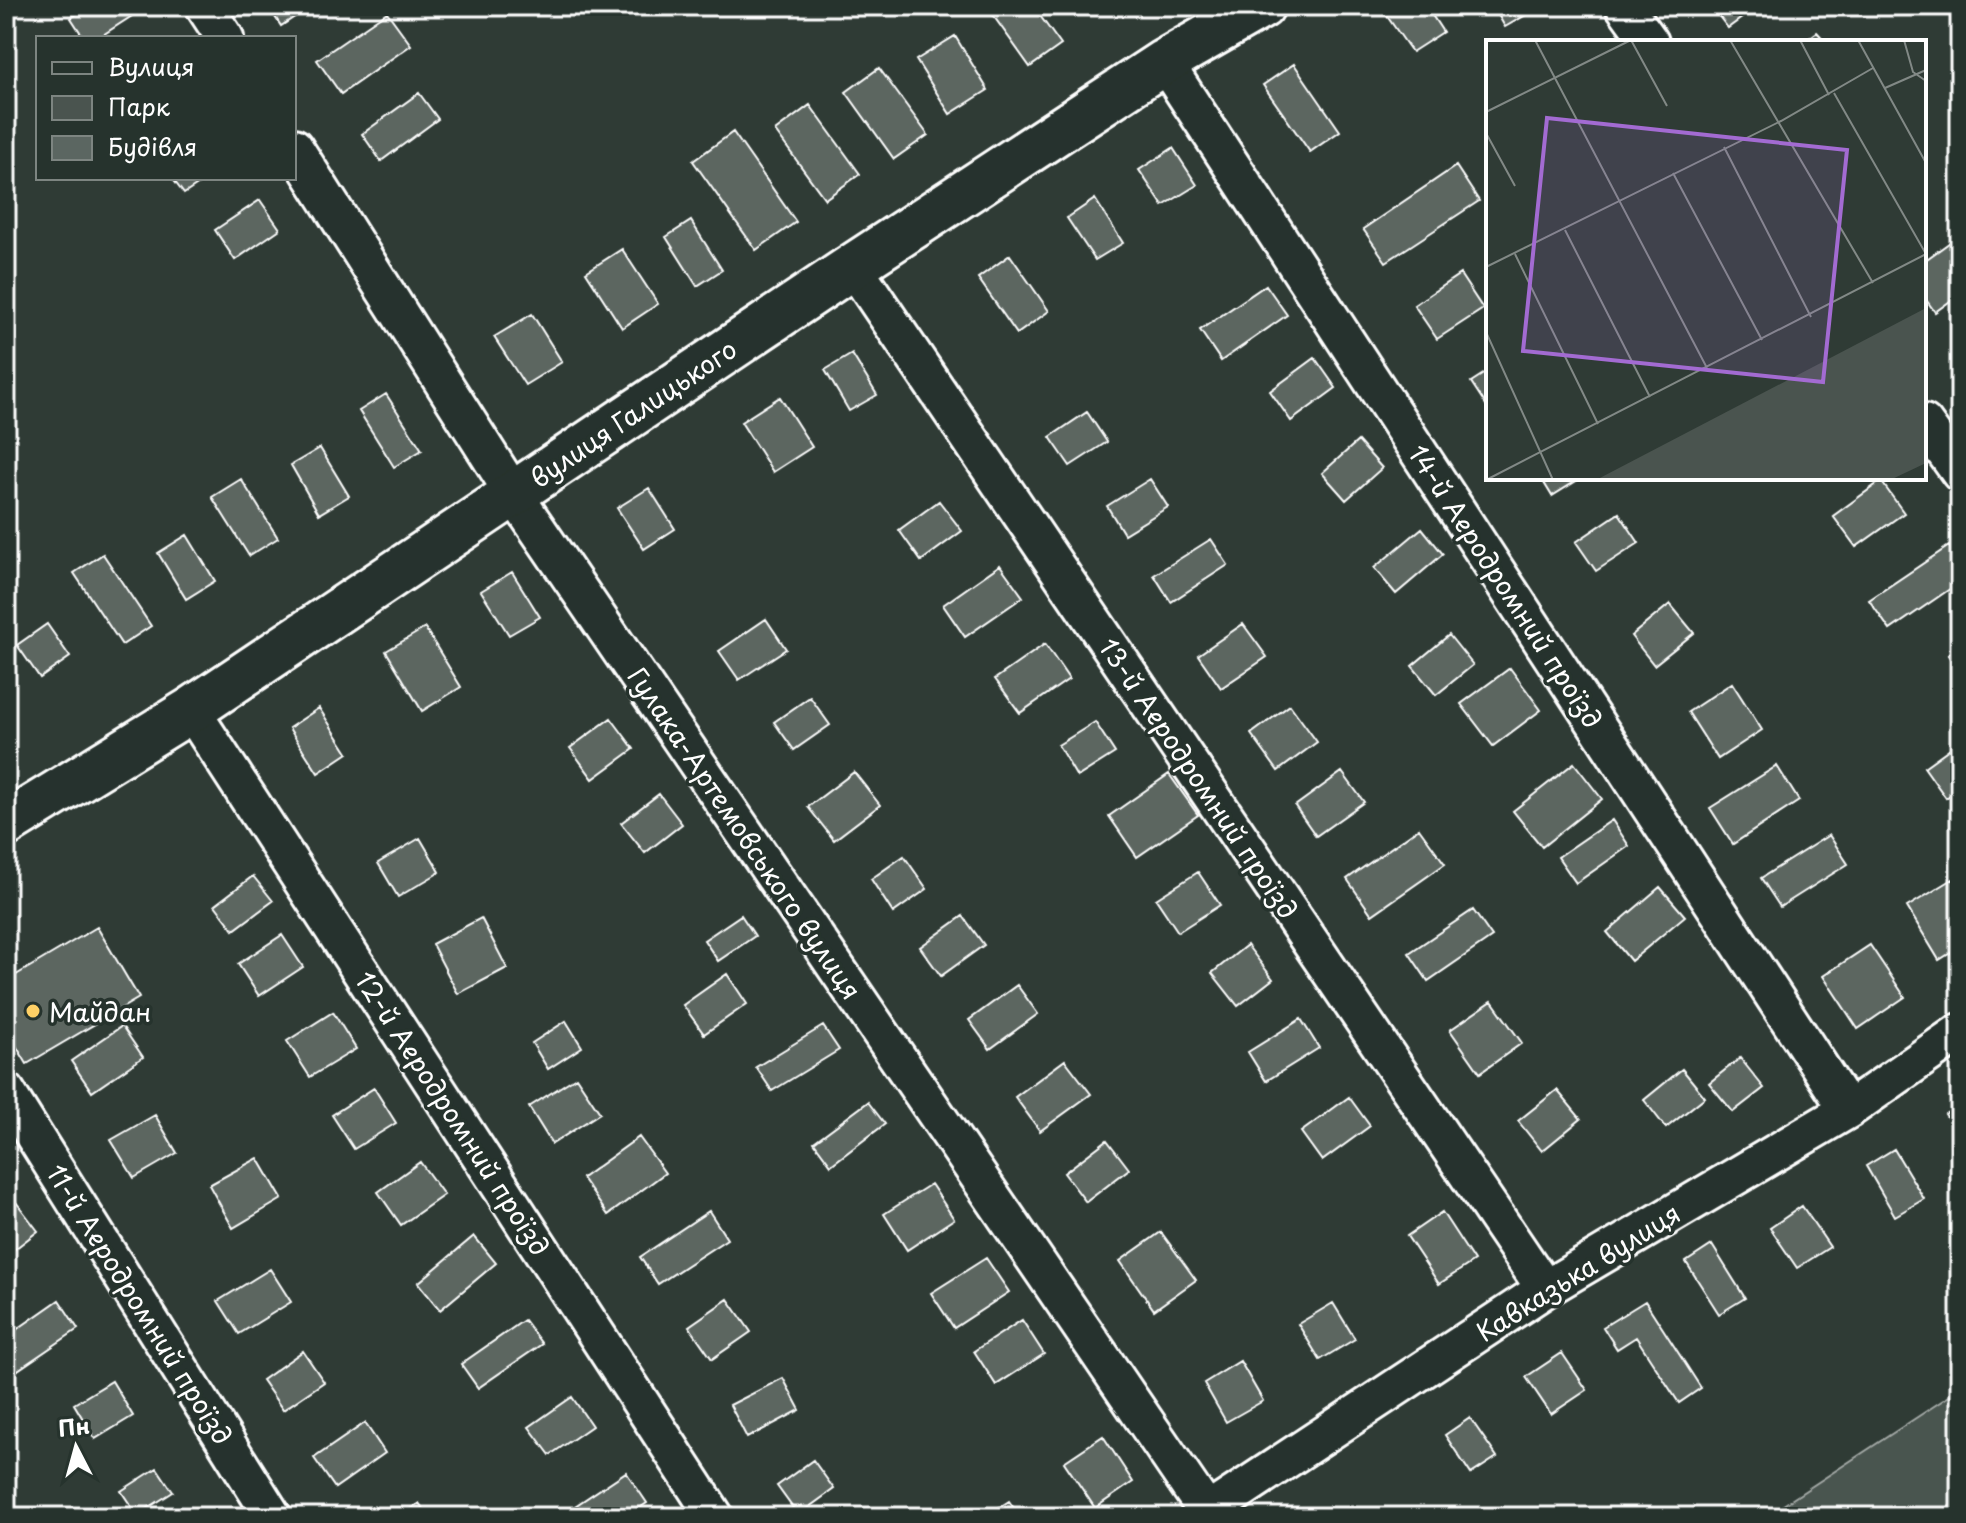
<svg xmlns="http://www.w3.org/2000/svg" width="1966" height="1523" font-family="'Playpen Sans',sans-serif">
<rect width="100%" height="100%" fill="#2f3b35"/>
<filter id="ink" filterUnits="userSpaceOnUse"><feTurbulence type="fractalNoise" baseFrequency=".0125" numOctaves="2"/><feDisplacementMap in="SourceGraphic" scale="16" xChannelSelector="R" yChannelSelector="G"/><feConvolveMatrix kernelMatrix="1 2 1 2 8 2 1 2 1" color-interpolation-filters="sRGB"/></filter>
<g filter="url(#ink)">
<path fill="#4a544f" stroke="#a4aaa7" stroke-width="2" d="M1960,1389v128h-195z"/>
<path fill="#5b6661" stroke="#fff" stroke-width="2" d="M89,6h36l7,10 -34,22h-14l-13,-20z
M268,6h43l-30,20z
M1033,6l28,39 -31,22 -43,-60z
M1386,6h40l17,26 -31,20 -30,-43z
M1493,6h43l2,2 -33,19z
M1711,6h47l-30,22z
M387,12l24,33 -70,49 -24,-34z
M1817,32l9,10h-22z
M955,36l33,54 -38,24 -34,-54z
M1294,64l46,67 -30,21 -47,-67z
M879,68l49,67 -34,24 -48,-67z
M419,93l19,26 -57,42 -19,-27z
M810,105l50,69 -35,25 -50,-68z
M733,132l63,90 -40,28 -63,-89z
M1173,148l24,37 -34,21 -24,-36z
M1456,166l23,35 -93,61 -23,-33z
M172,178h36l-24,16z
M1095,199l28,44 -28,17 -28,-42z
M260,200l20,29 -45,31 -20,-30z
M691,221l31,49 -25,16 -31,-49z
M1960,235v59l-25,18 -11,-15v-36z
M622,249l36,55 -36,24 -36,-56z
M1010,255l39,56 -32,23 -39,-56z
M1460,274l23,35 -46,30 -23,-34z
M1266,285l21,30 -66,46 -21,-31z
M532,314l30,48 -37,23 -31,-48z
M852,354l25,41 -28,16 -24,-41z
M1315,358l21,30 -45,33 -21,-30z
M1488,371v37l-17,-26z
M386,394l36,56 -28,17 -35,-56z
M780,397l32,50 -39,25 -32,-50z
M1087,412l20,30 -37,24 -20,-29z
M1358,441l24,27 -36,32 -24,-27z
M320,448l29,48 -30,18 -28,-49z
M1541,478h40l-29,18z
M241,479l37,59 -29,18 -37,-59z
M1150,479l18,28 -44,27 -17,-28z
M1881,481l23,32 -48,34 -23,-31z
M649,488l26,41 -31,20 -27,-41z
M939,501l23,30 -41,30 -22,-31z
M1619,513l20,30 -43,28 -20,-29z
M1422,528l21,26 -47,40 -22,-26z
M187,535l28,46 -29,18 -28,-46z
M1211,539l17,26 -57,37 -17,-27z
M1949,546l11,17v19l-70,48 -21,-30z
M103,554l48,72 -29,19 -48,-72z
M1000,565l23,32 -58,40 -22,-32z
M512,572l28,45 -31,18 -28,-44z
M1670,604l24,29 -40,32 -23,-29z
M766,619l20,30 -47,31 -20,-29z
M47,624l23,33 -30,21 -23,-33z
M1243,624l24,33 -46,31 -23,-33z
M425,628l36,59 -39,24 -36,-60z
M1449,635l24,30 -37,30 -24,-29z
M1045,644l24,35 -49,34 -25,-34z
M1960,647v25l-12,-17z
M1510,668l31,42 -48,36 -32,-42z
M1732,683l30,47 -44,29 -30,-47z
M810,697l20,28 -36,25 -20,-28z
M1290,705l27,37 -39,29 -27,-37z
M319,708l29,45 -30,20 -29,-45z
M611,718l23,31 -41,30 -23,-31z
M1095,722l20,31 -38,24 -19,-32z
M1960,741v47l-14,10 -22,-31z
M1574,763l28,36 -60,48 -29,-36z
M1777,766l22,35 -66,43 -23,-36z
M854,772l26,33 -46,35 -26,-33z
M1342,772l22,30 -48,34 -21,-30z
M1169,774l29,41 -61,42 -28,-41z
M659,794l23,30 -37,29 -24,-30z
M1612,820l17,26 -53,37 -18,-26z
M1419,828l26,36 -73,51 -25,-36z
M1829,835l19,29 -68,43 -19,-29z
M420,838l20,34 -42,25 -20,-34z
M904,856l23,33 -34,24 -22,-34z
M1198,872l22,33 -42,27 -22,-33z
M253,876l20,25 -39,29 -19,-25z
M1953,879l7,11v57l-21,13 -32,-53z
M1660,887l25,29 -54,45 -24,-29z
M1473,910l19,27 -64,44 -19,-28z
M741,915l14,21 -37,25 -14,-21z
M963,916l21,29 -43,31 -21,-29z
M481,918l26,50 -49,26 -26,-50z
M97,927l42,71 -112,66 -21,-35v-48z
M282,935l21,32 -44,29 -21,-32z
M1247,945l26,34 -35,27 -26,-33z
M1870,945l35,52 -47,32 -35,-53z
M727,974l20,30 -43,30 -21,-29z
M1017,985l21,29 -48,35 -21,-29z
M1492,1001l30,42 -42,30 -30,-43z
M333,1012l23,37 -46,28 -23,-36z
M1301,1019l18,29 -53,33 -18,-29z
M566,1021l16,26 -34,22 -16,-26z
M122,1026l21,31 -51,35 -21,-31z
M823,1026l16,24 -67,41 -16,-24z
M1740,1058l24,30 -31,24 -24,-29z
M1065,1060l26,34 -51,37 -25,-34z
M1682,1069l23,28 -39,31 -22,-28z
M576,1077l24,36 -48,31 -23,-37z
M374,1088l22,35 -42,26 -22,-34z
M1557,1090l24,29 -39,32 -24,-30z
M1349,1097l21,29 -48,35 -21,-29z
M868,1102l17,22 -54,41 -17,-23z
M1960,1105v32l-15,-23z
M155,1115l22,38 -43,25 -23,-38z
M639,1137l26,36 -57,42 -26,-37z
M1107,1140l22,29 -43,33 -22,-29z
M1894,1149l30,50 -29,17 -29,-50z
M258,1158l24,41 -49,29 -24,-43z
M420,1162l24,33 -43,30 -23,-33z
M931,1184l23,35 -47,31 -23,-36z
M16,1202l22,29 -32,25v-47z
M1802,1206l28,41 -33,21 -27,-40z
M709,1211l18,28 -69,45 -18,-27z
M1442,1212l32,49 -35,23 -32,-48z
M1161,1232l35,48 -42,30 -34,-49z
M474,1236l22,27 -56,47 -22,-27z
M1712,1245l33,53 -26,16 -33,-52z
M986,1258l23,34 -55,36 -23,-35z
M270,1269l21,33 -52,32 -21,-33z
M728,1299l23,33 -39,27 -23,-33z
M59,1300l19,29 -72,49v-41z
M1645,1301l56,87 -22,15 -43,-66 -19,12 -14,-22z
M1333,1303l22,36 -35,21 -22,-36z
M524,1320l18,24 -64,44 -17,-24z
M1022,1320l22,34 -48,31 -22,-34z
M303,1351l21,31 -41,28 -21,-30z
M1562,1353l25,37 -36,24 -25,-37z
M1240,1361l23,40 -37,21 -22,-39z
M783,1378l17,32 -53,28 -17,-33z
M112,1381l21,35 -38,23 -21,-35z
M572,1397l20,29 -42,29 -21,-28z
M1470,1418l27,39 -26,17 -26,-39z
M365,1423l20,30 -50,35 -21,-30z
M1103,1436l30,46 -38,26 -31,-46z
M813,1460l21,29 -36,26 -21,-29z
M157,1468l16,24 -36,23 -16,-24z
M626,1472l21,31 -21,14h-43l-8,-11z
M1009,1501l11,16h-36z
M419,1503l10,14h-31z"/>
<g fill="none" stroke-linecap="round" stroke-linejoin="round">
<defs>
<path id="street" d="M204,6l21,32
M1624,6l26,36
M1164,62l684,1048
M294,147l219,346 694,1019
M853,266l692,1023
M1924,423l36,50
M191,710l524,807
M6,1091l267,426
M1200,1517l345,-228 303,-179 112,-78"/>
<path id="secondary" d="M6,824l185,-114 662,-444 311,-204 98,-56"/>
</defs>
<use href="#street" stroke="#fff" stroke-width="42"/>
<use href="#secondary" stroke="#fff" stroke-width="50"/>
<use href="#street" stroke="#26332d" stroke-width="36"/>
<use href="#secondary" stroke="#26332d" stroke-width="44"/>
</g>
</g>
<circle fill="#ffd166" stroke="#26332d" stroke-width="3" cx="33" cy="1011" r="8"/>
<g text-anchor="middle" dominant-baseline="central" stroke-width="7" stroke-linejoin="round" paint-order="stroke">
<g font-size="26" fill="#fff" stroke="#26332d">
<text transform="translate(633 413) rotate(-34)">вулиця Галицького</text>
<text transform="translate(1506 586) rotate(57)">14-й Аеродромний проїзд</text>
<text transform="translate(1199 778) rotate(56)">13-й Аеродромний проїзд</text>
<text transform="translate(745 833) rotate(56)">Гулака-Артемовського вулиця</text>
<text transform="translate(453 1113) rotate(57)">12-й Аеродромний проїзд</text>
<text transform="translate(1578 1272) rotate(-32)">Кавказька вулиця</text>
<text transform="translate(140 1304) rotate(58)">11-й Аеродромний проїзд</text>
</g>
<g font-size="26" fill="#fff" stroke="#26332d" text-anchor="start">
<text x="49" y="1011">Майдан</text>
</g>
</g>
<g transform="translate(1486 40)">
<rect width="440" height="440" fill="#2f3b35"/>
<path d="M440,268v155l-36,17h-294z" fill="#4a544f"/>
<path fill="none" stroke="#828986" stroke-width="2" d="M49,0l172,328M145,0l36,66M244,0l143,243M314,0l29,55M372,0l68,123M418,0l9,32 13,9M399,48l41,-18M0,72l145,-72M0,93l29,53M238,107l87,170M187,133l89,167M79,190l85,167M29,214l83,170M0,227l295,-146 92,-53M0,292l67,148M0,440l440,-226 -92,-161"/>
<path fill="#a36bd2" fill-opacity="0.15" stroke="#a36bd2" stroke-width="4" d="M61,78l300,32 -24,232 -300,-31z"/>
<rect width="440" height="440" fill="none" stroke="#fff" stroke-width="4"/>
</g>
<rect width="1966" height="1523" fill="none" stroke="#26332d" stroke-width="32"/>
<rect x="16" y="16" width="1934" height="1491" fill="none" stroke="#fff" stroke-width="3" filter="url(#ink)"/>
<rect x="36" y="36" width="260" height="144" fill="#26332d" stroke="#7d8581" stroke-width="2"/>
<rect x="52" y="62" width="40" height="12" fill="#26332d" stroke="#7d8581" stroke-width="2"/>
<text x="108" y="76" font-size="24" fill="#ffffff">Вулиця</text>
<rect x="52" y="96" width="40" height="24" fill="#4a544f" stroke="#7d8581" stroke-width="2"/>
<text x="108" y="116" font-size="24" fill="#ffffff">Парк</text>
<rect x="52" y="136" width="40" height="24" fill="#5b6661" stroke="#7d8581" stroke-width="2"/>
<text x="108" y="156" font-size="24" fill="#ffffff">Будівля</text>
<g transform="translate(76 1447) rotate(354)" stroke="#26332d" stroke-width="6" paint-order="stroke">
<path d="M0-6L14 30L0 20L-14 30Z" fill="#ffffff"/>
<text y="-12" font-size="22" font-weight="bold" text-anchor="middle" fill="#ffffff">Пн</text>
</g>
</svg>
